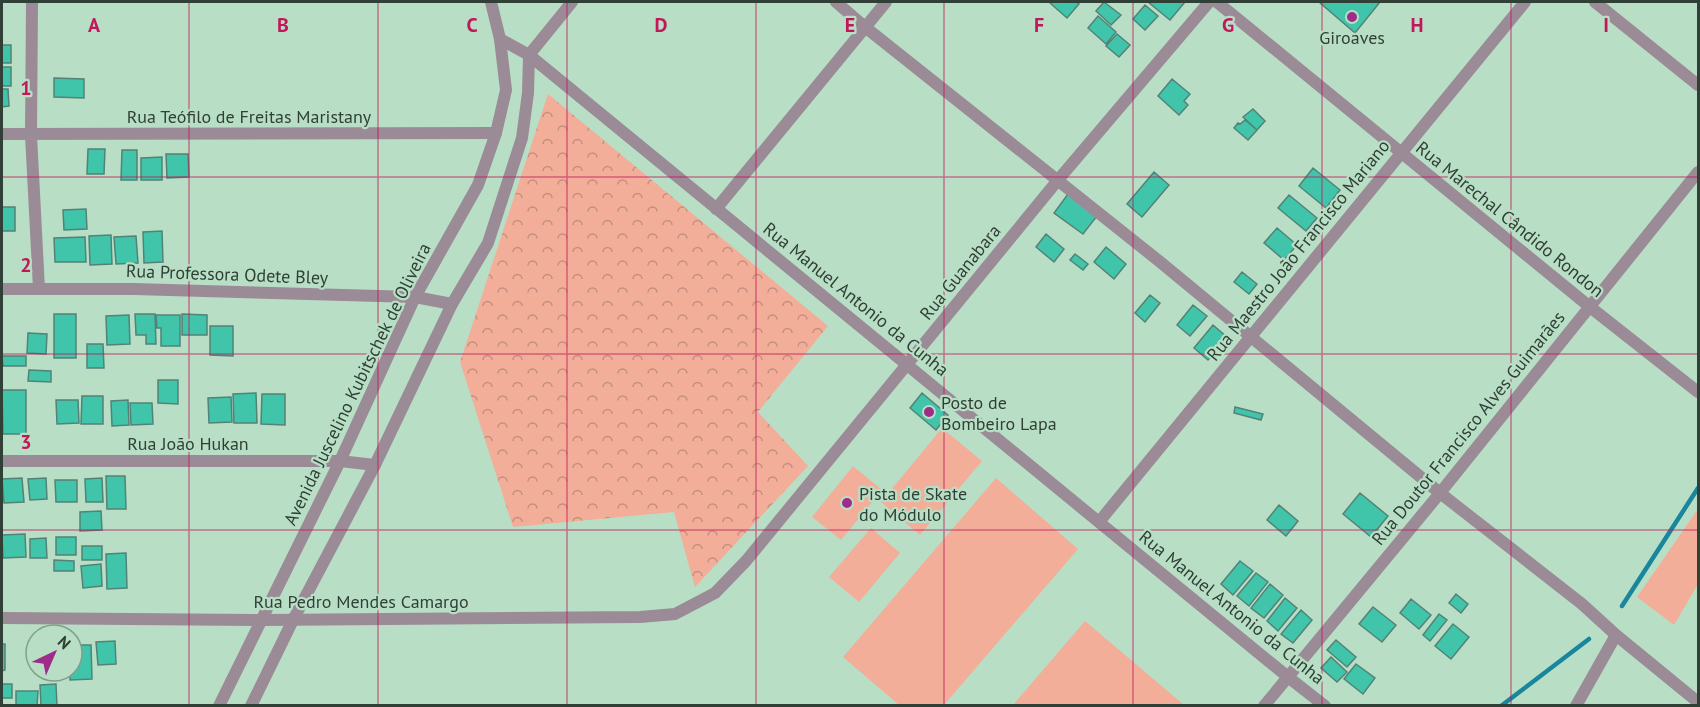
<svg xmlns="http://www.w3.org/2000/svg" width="1700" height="707" font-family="'PT Sans',sans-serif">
<defs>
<pattern id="forest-crowns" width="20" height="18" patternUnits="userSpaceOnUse" patternTransform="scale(1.5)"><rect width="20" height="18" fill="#f2ae99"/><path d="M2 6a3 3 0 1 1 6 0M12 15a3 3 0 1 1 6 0" fill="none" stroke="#c48f7e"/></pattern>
</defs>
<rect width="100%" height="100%" fill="#b8dfc6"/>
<path fill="url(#forest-crowns)" d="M548,94l280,232 -70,86 50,54 -113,121 -21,-75 -161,15 -53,-165z"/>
<path fill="#f2ae99" d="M942,428l40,33 -62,74 -39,-33z
M853,466l29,24 -41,50 -29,-23z
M996,478l82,71 -134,156h-45l-56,-48z
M1698,509v75l-24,41 -37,-28z
M871,528l29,25 -41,49 -30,-25z
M1085,621l99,84h-171z"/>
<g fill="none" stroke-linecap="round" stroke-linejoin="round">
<path stroke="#1a869d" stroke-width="4.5" d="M1622,606l76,-118
M1501,706l88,-67"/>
</g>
<path fill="#40c5ab" stroke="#538276" stroke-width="1.5" d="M1049,2h27l3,2 -12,14z
M1104,2l17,13 -10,10 -15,-14z
M1148,2h37l-15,18z
M1319,2h61l-25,31z
M1145,5l13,11 -13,14 -12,-11z
M1098,16l18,16 -10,12 -18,-16z
M1117,34l13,11 -11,12 -13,-11z
M2,45h9v18h-9z
M2,67h9v19h-9z
M54,78l30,1v19l-30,-1z
M1172,79l18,15 -6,7 4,4 -9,10 -21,-19z
M2,89h6l1,17 -7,1z
M1253,109l12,12 -8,9 -14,-13z
M1245,120l12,10 -9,10 -14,-12 4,-5 2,1z
M88,149h17l-1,25h-17z
M122,150h15v30h-16z
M166,154h22l1,23 -22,1z
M162,157v23h-21v-22z
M1313,168l27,22 -14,18 -27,-22z
M1154,172l15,13 -27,32 -15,-13z
M1068,194l29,22 -14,18 -29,-21z
M1289,195l28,23 -11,13 -28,-23z
M2,207h13v24h-13z
M86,209l1,20 -23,1 -1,-20z
M1277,228l20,17 -13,15 -20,-17z
M162,231l1,31 -19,1 -1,-31z
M1046,234l18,15 -10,13 -18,-15z
M111,235l1,29 -22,1 -1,-29z
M136,236l2,27 -22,1 -2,-27z
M85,237l1,25h-31l-1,-24z
M1106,247l20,17 -12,15 -20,-17z
M1075,254l13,10 -5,6 -13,-10z
M1242,272l15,12 -8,10 -15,-12z
M1150,295l10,8 -15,19 -10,-9z
M1193,305l14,11 -17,20 -13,-11z
M54,314h22v44h-22z
M135,314h20l1,30h-10v-9h-10z
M182,314l25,1v20h-25z
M129,315l1,29 -23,1 -1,-29z
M156,315h24v31h-19v-18h-4z
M1213,325l14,12 -19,23 -14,-12z
M210,326h23v30l-23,-1z
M28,333l19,1 -1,20 -19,-1z
M87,344h16l1,24h-17z
M2,356h24v10h-23z
M29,370l22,1v11l-23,-1z
M158,380h20v24l-20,-1z
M2,390h24v44h-23z
M256,393l1,30h-23l-1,-29z
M922,393l26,22 -12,15 -26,-22z
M262,394h23v31l-24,-1z
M82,396h21v28h-22z
M231,397l1,25 -23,1 -1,-25z
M56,400h22l1,23 -22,1z
M128,400l1,25 -17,1 -1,-25z
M130,403h22l1,21 -22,1z
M1235,407l28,7 -2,6 -27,-7z
M106,476h19l1,33h-19z
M22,478l2,24 -20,1 -2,-24z
M46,478l1,21 -17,1 -2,-21z
M102,478l1,24h-17l-1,-23z
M55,480h22v22h-21z
M1360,493l28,23 -17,21 -28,-23z
M1279,505l19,16 -12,15 -19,-16z
M101,511l1,19 -22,1v-19z
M25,534l1,23 -23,1 -1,-23z
M56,537h20v18h-20z
M46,538l1,20h-17v-19z
M82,546h20v14h-20z
M126,553l1,35 -20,1 -1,-35z
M54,560l20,1v10h-20z
M1240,561l13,10 -20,24 -12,-11z
M101,564l1,22 -19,2 -2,-22z
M1256,573l12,9 -19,24 -12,-10z
M1270,584l13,11 -19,23 -13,-10z
M1456,594l12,10 -7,9 -12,-10z
M1285,598l12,10 -19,23 -11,-10z
M1411,599l20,16 -12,14 -19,-16z
M1373,607l23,18 -14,17 -23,-18z
M1301,610l11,10 -19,23 -12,-9z
M1439,614l8,6 -17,21 -7,-6z
M1453,624l16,13 -18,22 -16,-13z
M1336,640l20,17 -9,10 -20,-17z
M115,641l1,23 -18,1 -2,-23z
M2,644h3v26l-3,1z
M72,645h19l1,34 -22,1v-9h2z
M1331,657l16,15 -10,10 -16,-14z
M1356,664l19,14 -12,16 -19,-15z
M2,684h10v14h-10z
M56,684l1,22h-16l-1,-21z
M16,691h22l-1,15h-21z"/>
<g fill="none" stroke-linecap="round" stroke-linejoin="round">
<path stroke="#9b8b96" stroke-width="12" d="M32,2l-1,133 8,154
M836,2l29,25 294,234 281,232 142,111 34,31 82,67
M1217,2l373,305 108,85
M1595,2l103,83
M500,39l29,16 759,622 37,29
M2,134l494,-1
M716,209l170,-207
M2,289h132l281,8 37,7
M2,461h338l35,4
M1099,522l426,-520
M2,618l260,2 378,-3 35,-3 40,-21 31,-32 312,-381 151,-178
M1264,706l176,-213 258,-321
M1576,706l40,-71"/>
<path stroke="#9b8b96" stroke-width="12" d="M219,706l121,-245 75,-164 63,-112 18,-52 10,-43 -6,-51 -9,-37
M251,706l42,-86 82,-155 77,-161 36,-61 34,-105 6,-45 1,-38 43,-53"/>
</g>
<path fill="none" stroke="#c2185b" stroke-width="1.5" stroke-opacity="0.55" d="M189,2v704M378,2v704M567,2v704M756,2v704M944,2v704M1133,2v704M1322,2v704M1511,2v704M2,177h1696M2,354h1696M2,530h1696"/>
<g fill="#9e2c88" stroke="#b8dfc6" stroke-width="2">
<circle cx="1352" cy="17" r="6"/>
<circle cx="929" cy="412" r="6"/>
<circle cx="847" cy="503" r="6"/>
</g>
<g text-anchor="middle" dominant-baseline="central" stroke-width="4.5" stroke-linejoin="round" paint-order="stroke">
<g font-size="18" fill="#304036" stroke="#b8dfc6" text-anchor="start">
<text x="1352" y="37" text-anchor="middle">Giroaves</text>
<text x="941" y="402">Posto de<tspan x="941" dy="21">Bombeiro Lapa</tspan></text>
<text x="859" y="493">Pista de Skate<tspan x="859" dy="21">do Módulo</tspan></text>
</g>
<g font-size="18" fill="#304036" stroke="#b8dfc6">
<text x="249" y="116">Rua Teófilo de Freitas Maristany</text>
<text transform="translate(1510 219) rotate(39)">Rua Marechal Cândido Rondon</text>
<text transform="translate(1298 250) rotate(-51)">Rua Maestro João Francisco Mariano</text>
<text transform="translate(960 272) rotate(-51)">Rua Guanabara</text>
<text transform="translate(227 274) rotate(2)">Rua Professora Odete Bley</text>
<text transform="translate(856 299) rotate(39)">Rua Manuel Antonio da Cunha</text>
<text transform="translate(357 384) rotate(-64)">Avenida Juscelino Kubitschek de Oliveira</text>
<text transform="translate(1468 428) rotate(-51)">Rua Doutor Francisco Alves Guimarães</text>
<text x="188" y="443">Rua João Hukan</text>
<text x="361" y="601">Rua Pedro Mendes Camargo</text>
<text transform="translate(1232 607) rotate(39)">Rua Manuel Antonio da Cunha</text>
</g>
</g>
<g font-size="20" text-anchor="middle" font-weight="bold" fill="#c2185b" stroke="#b8dfc6" stroke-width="4.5" stroke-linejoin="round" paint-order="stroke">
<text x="94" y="32">A</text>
<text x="283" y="32">B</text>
<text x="472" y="32">C</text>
<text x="661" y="32">D</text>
<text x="850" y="32">E</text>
<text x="1039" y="32">F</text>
<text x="1228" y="32">G</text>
<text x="1417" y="32">H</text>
<text x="1606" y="32">I</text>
<text x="26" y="95">1</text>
<text x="26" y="272">2</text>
<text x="26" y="449">3</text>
</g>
<rect width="1700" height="707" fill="none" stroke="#304036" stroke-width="6"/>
<g transform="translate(54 653) rotate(44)"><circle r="28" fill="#b8dfc6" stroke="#829f8c" stroke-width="1.5"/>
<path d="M0-4.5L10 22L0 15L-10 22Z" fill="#9e2c88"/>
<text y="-9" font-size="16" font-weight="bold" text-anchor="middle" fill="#304036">N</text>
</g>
</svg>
